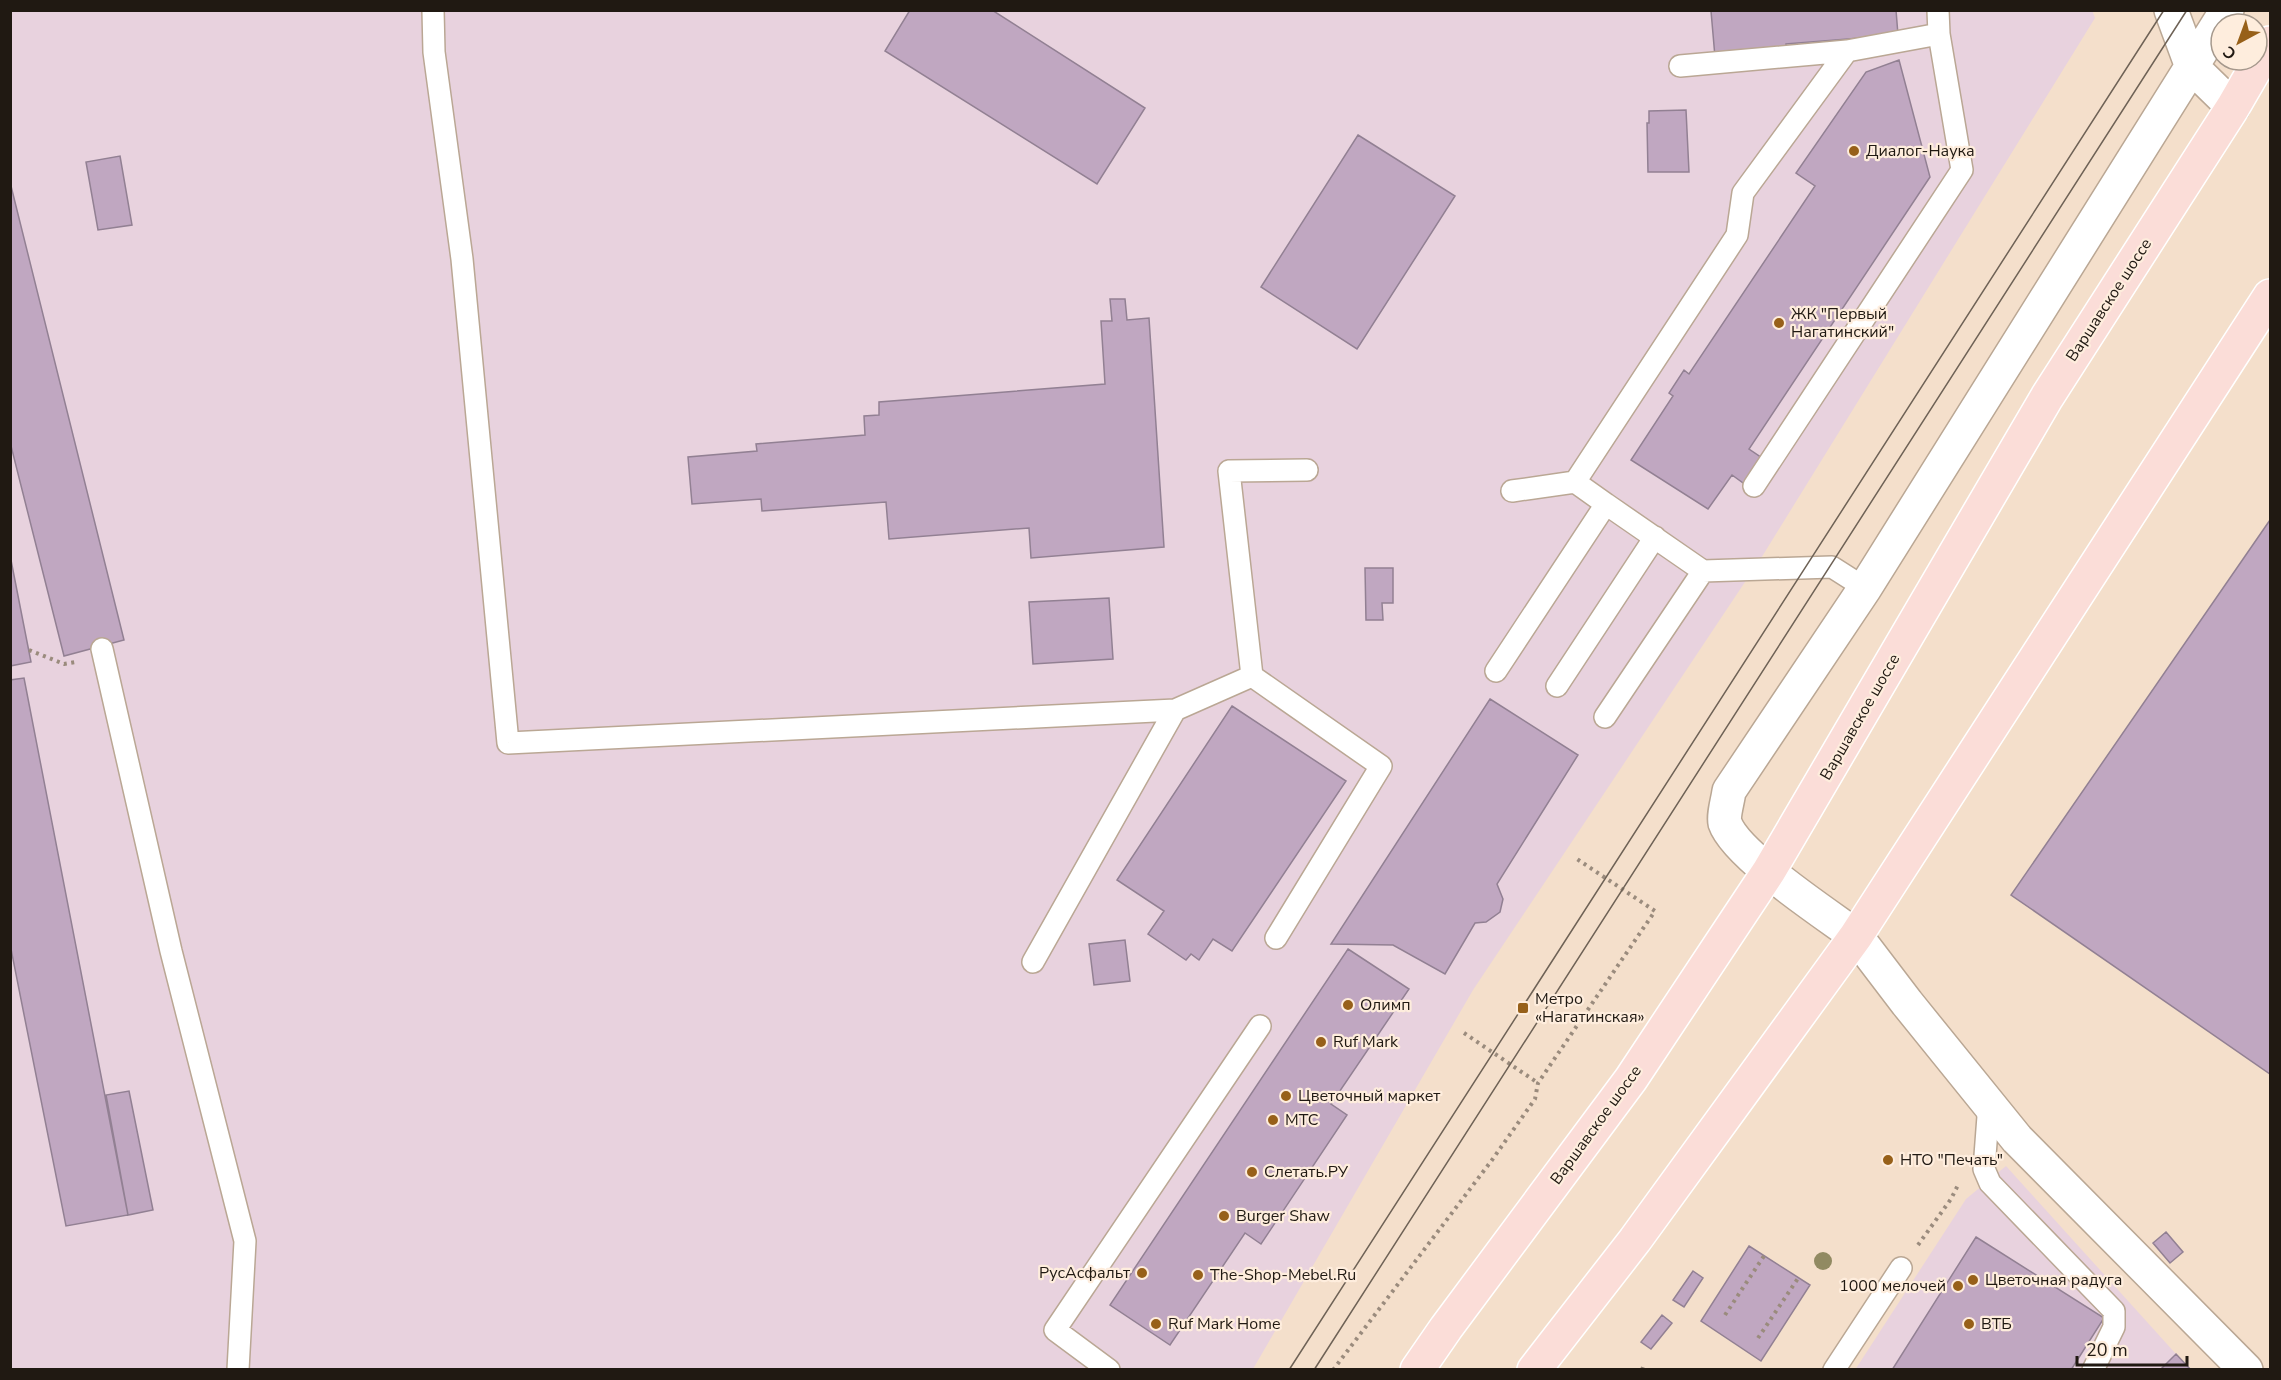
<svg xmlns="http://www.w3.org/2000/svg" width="2281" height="1380" font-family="'Nunito Sans',sans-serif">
<rect width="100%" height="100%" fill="#f4dfcb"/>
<path fill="#e8d2de" d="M2092,10l3,8 -332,537 -290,435 -220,379 -1242,1 -1,-1359z
M2006,1166l170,188 15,15 -336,1 111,-171z"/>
<path fill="#c0a7c1" stroke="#928093" stroke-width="1.5" d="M910,10h82l153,98 -48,76 -212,-133z
M1702,10h194l2,25 -112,9v7l-71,6 -4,-46z
M1899,60l31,117 -181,272 19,13 -18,26 -18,-13 -24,34 -77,-49 42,-64 -4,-3 15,-23 5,4 126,-188 -19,-13 70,-101z
M1686,110l3,62h-41l-1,-49h2v-12z
M1358,135l97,61 -98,153 -96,-62z
M120,156l12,69 -34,5 -12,-68z
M10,182l114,458 -60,16 -54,-214z
M1110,299h15l2,21 22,-2 15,229 -133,11 -2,-30 -140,11 -3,-37 -124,9 -1,-12 -69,5 -4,-47 69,-6 -1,-7 109,-9 -1,-19 15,-1v-13l226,-18 -4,-63h11z
M2270,520v554l-259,-179z
M10,555l21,107 -21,4z
M1365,568h28v35h-11l1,17h-17z
M1109,598l4,61 -80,5 -4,-62z
M24,678l104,537 -62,11 -56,-282v-264z
M1490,699l88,56 -81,129 6,15 -3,13 -14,10 -11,1 -30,51 -52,-29 -62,-1z
M1232,706l114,75 -114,170 -19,-12 -14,21 -8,-6 -5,6 -38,-26 16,-23 -47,-31z
M1125,940l5,41 -36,4 -5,-41z
M1348,949l61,40 -78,115 16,11 -86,129 -16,-11 -75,112 -60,-40z
M129,1091l24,119 -25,5 -22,-120z
M2166,1232l17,20 -13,11 -17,-20z
M1976,1237l128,81 -33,52h-179z
M1749,1246l61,39 -49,76 -60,-40z
M1693,1271l10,7 -19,29 -11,-7z
M1662,1315l10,8 -21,26 -10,-7z
M2176,1354l15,16h-31z"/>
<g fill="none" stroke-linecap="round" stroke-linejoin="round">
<defs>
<path id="service" d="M433,10l1,42 28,207 46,484 667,-33 77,-34
M1680,66l167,-15
M1575,482l31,22
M1754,486l208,-316 -23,-136 -1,-24
M1512,491l63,-9 162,-247 6,-42 104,-142 92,-17
M102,649l69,302 74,290 -7,129
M1496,671l110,-167 97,67 129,-4 33,21
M1557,686l98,-149
M1605,717l98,-146
M1276,938l105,-172 -129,-90 -23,-205 78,-1
M1033,962l142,-252
M1989,1103l-5,66 6,14 124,128v16l-21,43
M1109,1370l-54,-40 205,-304
M1834,1370l67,-102"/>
<path id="minor" d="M1856,936l51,67 110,136 229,231"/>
<path id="tertiary" d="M2171,10l21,57 41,40
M1856,936c-30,-22 -120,-81 -131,-113 -2,-8 3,-23 4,-32l136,-203 362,-578"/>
<path id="primary" d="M1417,1370l29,-42 185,-249 138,-208 278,-474 186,-290 37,-64
M1534,1370l101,-130 221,-304 414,-640"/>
</defs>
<use href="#service" stroke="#baa794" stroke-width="24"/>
<use href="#minor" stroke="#baa794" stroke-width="36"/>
<use href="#tertiary" stroke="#baa794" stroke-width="36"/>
<use href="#primary" stroke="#fff" stroke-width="36"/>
<path stroke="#9a8b7d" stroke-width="4" stroke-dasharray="3 4.5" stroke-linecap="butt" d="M29,650l35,14 12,-2
M1464,1033l74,50
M1918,1245l33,-46 7,-14
M1725,1315l39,-59
M1758,1338l41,-61
M1333,1370l159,-210 43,-61 3,-16 117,-172 -81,-54
M1642,1370l1,-3"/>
<use href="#service" stroke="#fff" stroke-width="21"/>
<use href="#minor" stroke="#fff" stroke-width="33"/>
<use href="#tertiary" stroke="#fff" stroke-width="33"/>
<use href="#primary" stroke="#fbddd8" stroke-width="33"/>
<path stroke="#6e6256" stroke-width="1.5" d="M1289,1370l875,-1360
M1314,1370c289,-454 585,-904 873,-1360"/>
</g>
<circle fill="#918a62" cx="1823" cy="1261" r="9"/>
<g fill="#976019" stroke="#feeddd" stroke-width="2">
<circle cx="1854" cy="151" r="6"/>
<circle cx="1779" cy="323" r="6"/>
<circle cx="1348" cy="1005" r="6"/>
<rect x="1517" y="1002" width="12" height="12" rx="3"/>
<circle cx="1321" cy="1042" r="6"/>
<circle cx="1286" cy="1096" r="6"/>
<circle cx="1273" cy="1120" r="6"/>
<circle cx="1888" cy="1160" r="6"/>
<circle cx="1252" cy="1172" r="6"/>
<circle cx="1224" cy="1216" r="6"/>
<circle cx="1142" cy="1273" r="6"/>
<circle cx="1198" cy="1275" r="6"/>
<circle cx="1973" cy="1280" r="6"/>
<circle cx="1958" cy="1286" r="6"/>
<circle cx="1156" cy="1324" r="6"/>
<circle cx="1969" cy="1324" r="6"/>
</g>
<g text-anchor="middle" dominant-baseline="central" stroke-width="4.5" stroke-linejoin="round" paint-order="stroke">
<g font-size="16" fill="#201912" stroke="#feeddd" text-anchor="start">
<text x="1866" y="151">Диалог-Наука</text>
<text x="1791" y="314">ЖК "Первый<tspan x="1791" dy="18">Нагатинский"</tspan></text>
<text x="1535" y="999">Метро<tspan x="1535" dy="18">«Нагатинская»</tspan></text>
<text x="1360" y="1005">Олимп</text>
<text x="1333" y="1042">Ruf Mark</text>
<text x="1298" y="1096">Цветочный маркет</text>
<text x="1285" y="1120">МТС</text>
<text x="1900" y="1160">НТО "Печать"</text>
<text x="1264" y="1172">Слетать.РУ</text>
<text x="1236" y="1216">Burger Shaw</text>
<text x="1130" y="1273" text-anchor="end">РусАсфальт</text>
<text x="1210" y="1275">The-Shop-Mebel.Ru</text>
<text x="1985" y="1280">Цветочная радуга</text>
<text x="1946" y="1286" text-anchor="end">1000 мелочей</text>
<text x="1168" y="1324">Ruf Mark Home</text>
<text x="1981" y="1324">ВТБ</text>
</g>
<g font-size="16" fill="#201912" stroke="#feeddd">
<text transform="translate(2109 300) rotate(-57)">Варшавское шоссе</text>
<text transform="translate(1860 717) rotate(-60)">Варшавское шоссе</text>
<text transform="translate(1596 1125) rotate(-54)">Варшавское шоссе</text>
</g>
</g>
<rect width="2281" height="1380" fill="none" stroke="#201912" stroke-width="24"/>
<g transform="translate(2239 42) rotate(221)"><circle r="28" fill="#feeddd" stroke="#a5988c" stroke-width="1.5"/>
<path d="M0-4.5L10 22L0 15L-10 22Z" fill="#976019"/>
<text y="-9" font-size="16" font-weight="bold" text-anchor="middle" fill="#201912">С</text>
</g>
<path d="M2077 1356v9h110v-9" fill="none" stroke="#201912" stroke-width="3"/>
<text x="2086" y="1356" font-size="18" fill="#201912" stroke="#feeddd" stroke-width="4.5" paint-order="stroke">20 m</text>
</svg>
